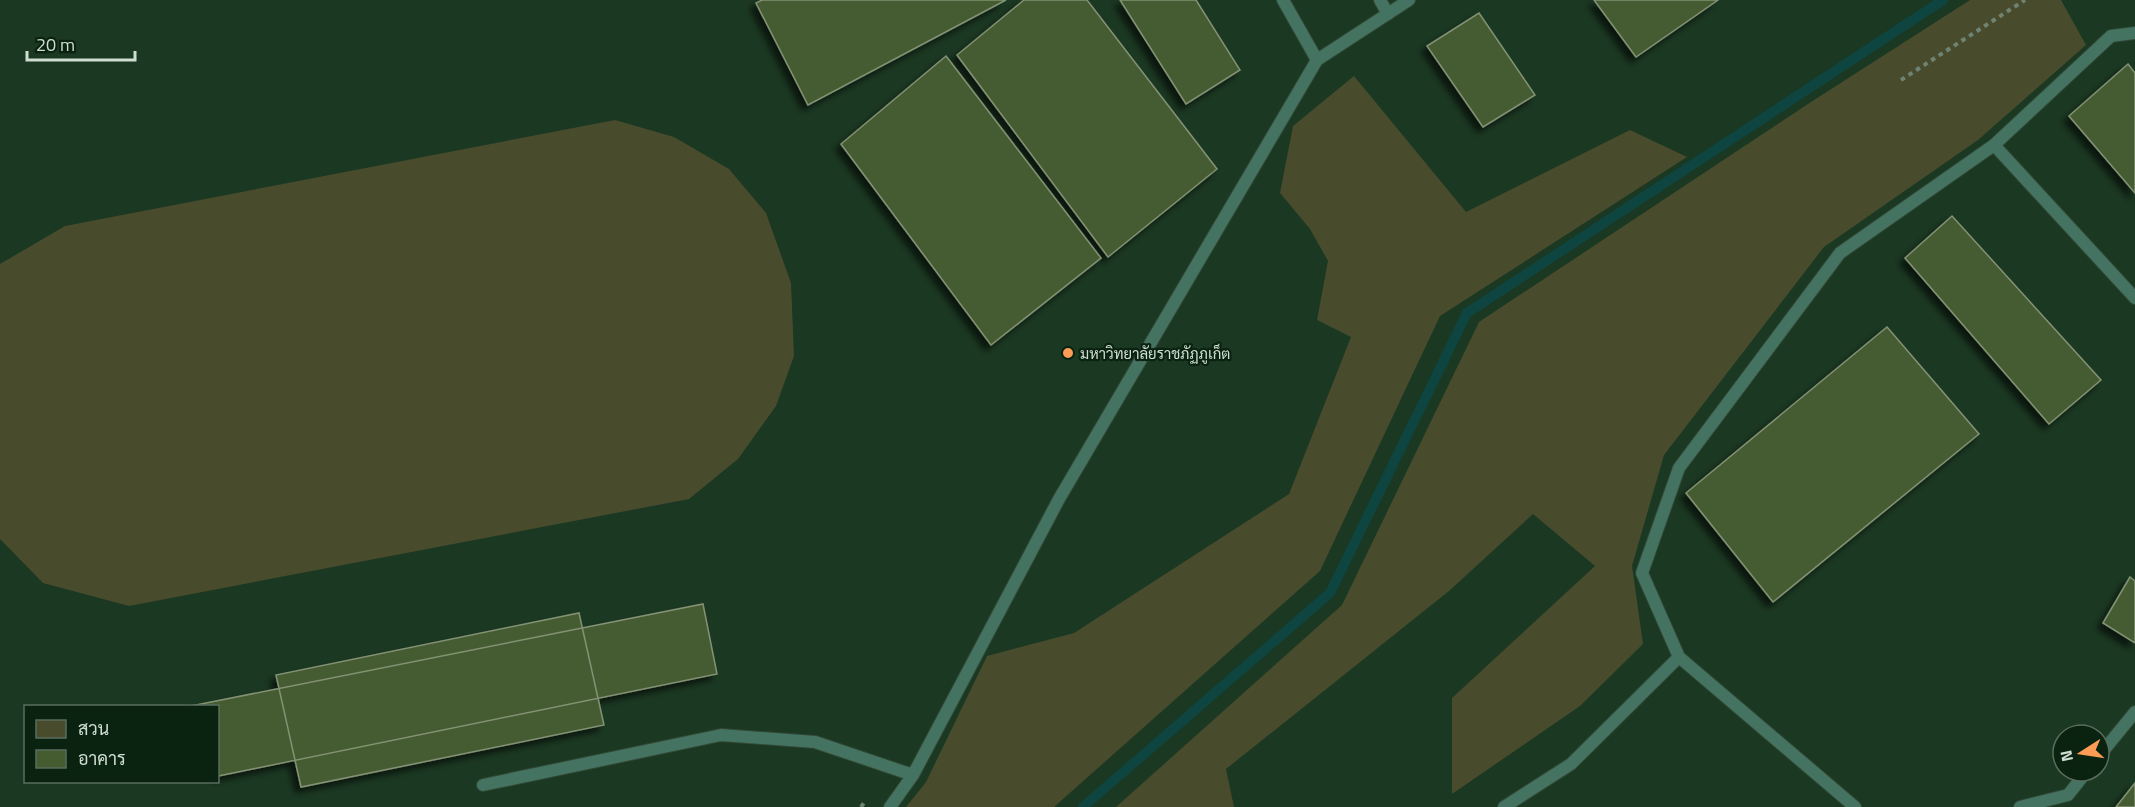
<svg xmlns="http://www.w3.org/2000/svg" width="2135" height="807" font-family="'Titillium Web',Sarabun,sans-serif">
<defs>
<filter id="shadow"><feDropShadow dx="-5.5" dy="5.5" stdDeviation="3" flood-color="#0009"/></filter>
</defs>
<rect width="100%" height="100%" fill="#142c19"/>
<path fill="#1b3822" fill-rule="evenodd" d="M0,0h2135v807h-2135zM26,706h192v76h-192zM2063,735h36v36h-36z"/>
<path fill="#494b2d" d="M1970,0h91l25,45 -108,95 -154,107 -160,208 -32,111 11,78 -63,62 -128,88v-96l143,-132 -62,-52 -84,77 -223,178 8,38h-118l226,-202 137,-283 332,-220z
M1354,76l112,136 164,-82 57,27 -247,159 -120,255 -266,236h-148l20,-25 61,-126 87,-23 215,-139 62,-157 -34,-17 11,-59 -18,-32 -30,-36 13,-67z
M615,120l59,17 55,32 37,44 25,70 3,73 -18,50 -38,53 -49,40 -560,107 -86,-23 -43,-44v-275l65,-38z"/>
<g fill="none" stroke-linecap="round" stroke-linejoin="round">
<path stroke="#0e4541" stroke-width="10" d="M1083,807l247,-214 137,-280 476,-313"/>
</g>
<path fill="#455b30" stroke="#839275" stroke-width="1.5" filter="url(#shadow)" d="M762,0h244l-198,105 -52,-102z
M1024,0h63l130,169 -109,88 -151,-202z
M1120,0h76l44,70 -54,34z
M1594,0h124l-82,57z
M1479,13l56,82 -52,32 -56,-81z
M946,56l155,202 -110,87 -150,-201z
M2128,64l7,9v120l-66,-77z
M1952,216l149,164 -52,44 -144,-166z
M1887,327l92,107 -206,168 -87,-109z
M2130,577l5,4v62l-32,-20z
M703,604l14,70 -499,102v-70h-27z
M579,613l25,112 -303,62 -25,-112z
M2135,783v24h-19z"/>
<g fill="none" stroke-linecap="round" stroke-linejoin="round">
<defs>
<path id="lane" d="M1283,0l34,60
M1380,0l8,14
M1994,145l141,153
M2099,756l36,-44
M483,785l238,-50 94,7 98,33
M890,807l23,-32 146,-276 258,-439 92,-60
M1504,807l67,-43 108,-107
M1855,807l-176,-150 -37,-84 37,-105 161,-215 154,-108 117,-109 24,-3
M2020,807l48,-12 19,-24"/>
</defs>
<use href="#lane" stroke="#324836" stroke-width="14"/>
<path stroke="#6f8372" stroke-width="4" stroke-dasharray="4.5 4.5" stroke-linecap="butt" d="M1901,80l124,-80
M861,807l5,-7"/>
<use href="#lane" stroke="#447361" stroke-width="12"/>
</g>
<circle fill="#fd9c55" stroke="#0a2210" stroke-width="2" cx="1068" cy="353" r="6"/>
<g text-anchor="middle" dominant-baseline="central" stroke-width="4.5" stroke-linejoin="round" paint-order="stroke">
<g font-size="15" fill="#cfded1" stroke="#0a2210" text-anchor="start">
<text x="1080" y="353">มหาวิทยาลัยราชภัฏภูเก็ต</text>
</g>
</g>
<rect x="24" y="705" width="195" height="78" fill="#0a2210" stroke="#596d5d" stroke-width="1.5"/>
<rect x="36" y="720" width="30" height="18" fill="#494b2d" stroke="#596d5d" stroke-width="1.5"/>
<text x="78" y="735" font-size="18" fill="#cfded1">สวน</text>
<rect x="36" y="750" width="30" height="18" fill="#455b30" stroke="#596d5d" stroke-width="1.5"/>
<text x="78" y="765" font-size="18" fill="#cfded1">อาคาร</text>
<g transform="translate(2081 753) rotate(258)"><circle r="28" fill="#0a2210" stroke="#596d5d" stroke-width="1.5"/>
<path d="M0-4.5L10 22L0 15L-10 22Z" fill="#fd9c55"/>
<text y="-9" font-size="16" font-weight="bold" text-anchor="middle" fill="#cfded1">N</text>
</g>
<path d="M27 51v9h108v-9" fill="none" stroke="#cfded1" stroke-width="3"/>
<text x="36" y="51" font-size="18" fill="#cfded1" stroke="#0a2210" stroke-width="4.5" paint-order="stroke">20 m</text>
</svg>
